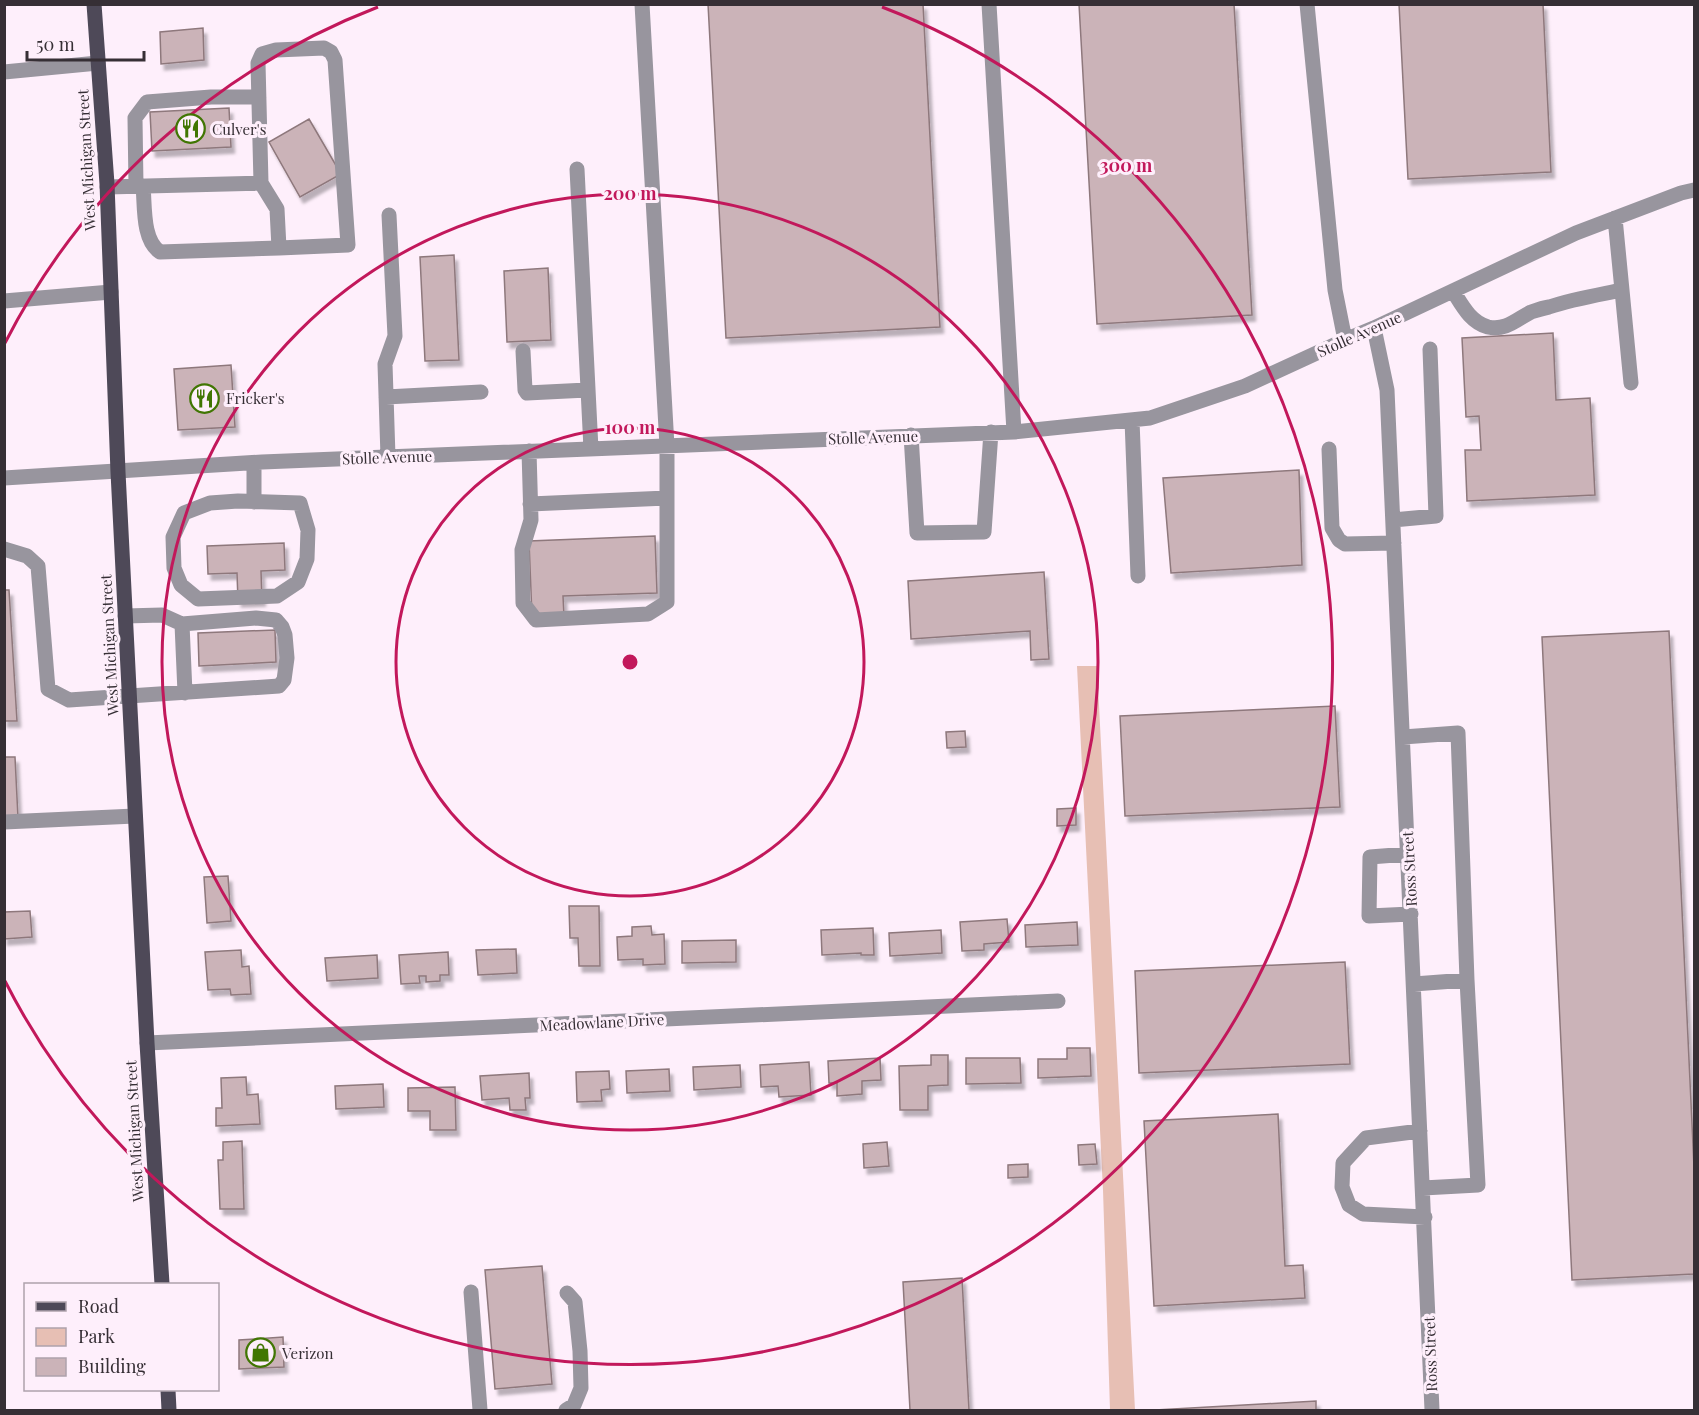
<svg xmlns="http://www.w3.org/2000/svg" width="1699" height="1415" font-family="'Playfair Display',serif">
<defs>
<filter id="shadow"><feDropShadow dx="3.5" dy="6" stdDeviation="1.5" flood-color="#0004"/></filter>
</defs>
<rect width="100%" height="100%" fill="#feeffb"/>
<path fill="#e7bfb4" d="M1077,666h20l38,744h-25l-7,-220z"/>
<path fill="#cbb3b8" stroke="#8e787c" stroke-width="1.5" filter="url(#shadow)" d="M708,4h215l17,323 -214,11z
M1079,4h155l18,311 -155,9z
M1399,4h144l8,168 -143,7z
M203,28l1,32 -43,4 -1,-32z
M229,108l2,39 -79,4 -2,-39z
M309,119l32,55 -41,23 -31,-55z
M454,255l5,105 -34,1 -5,-104z
M548,268l3,72 -44,2 -3,-71z
M1553,333l3,67 34,-2 5,97 -128,6 -2,-51h16l-2,-34 -13,1 -4,-79z
M231,365l4,62 -57,3 -4,-61z
M1299,470l3,95 -131,8 -8,-95z
M655,536l2,57 -94,3 1,20 -32,1 -3,-76z
M284,543l1,27 -24,1 1,29 -24,1 -1,-28 -29,1 -1,-28z
M1044,572l5,87 -18,1 -1,-29 -119,8 -3,-58z
M4,590h5l8,131h-13z
M275,630l1,32 -77,4 -1,-33z
M1669,631l25,536v107l-122,6 -30,-643z
M1335,706l5,101 -215,9 -5,-100z
M965,731l1,16 -19,1 -1,-16z
M4,757h11l3,61h-14z
M1076,808v17l-19,1v-17z
M228,876l3,45 -24,2 -3,-46z
M569,906h30l1,60h-21l-1,-28h-8z
M30,911l2,26 -28,2v-27z
M1007,919l2,23 -25,2v6l-22,1 -2,-29z
M1077,922l1,23 -52,2 -1,-22z
M651,926l1,9 12,-1 1,30 -22,1v-6l-25,1 -1,-23 15,-1v-9z
M873,928l1,27h-13v-2l-39,2 -1,-25z
M941,930l1,23 -52,3 -1,-23z
M736,940v22l-54,1v-22z
M516,949l1,24 -39,2 -2,-25z
M241,950l1,17 7,-1 2,28 -20,1 -1,-6 -22,1 -3,-38z
M448,952l1,23h-9v6l-14,1v-6h-7l1,7 -19,1 -2,-29z
M377,955l1,23 -51,3 -2,-23z
M1345,962l5,102 -211,9 -4,-102z
M1067,1048h23l1,28 -53,2v-19h29z
M931,1055h17v30l-20,1v24h-28l-1,-44 32,-1z
M880,1058l1,22 -19,1v13l-25,2v-13h-8l-1,-22z
M966,1058h54l1,25 -55,1z
M809,1062l2,33 -32,2 -1,-11 -17,1 -1,-22z
M740,1065l1,22 -47,3 -1,-23z
M669,1069l1,22 -43,2 -1,-22z
M609,1071l1,18 -9,1 1,11 -25,1 -1,-30z
M529,1073l1,25h-5l1,12h-16l-1,-12 -27,2 -2,-24z
M246,1077l1,18 11,-1 2,30 -44,2v-18h6l-1,-30z
M383,1084l1,23 -48,2 -1,-23z
M455,1087l1,43h-26v-19h-22v-23z
M1278,1114l7,152 18,-1 2,33 -151,8 -10,-185z
M242,1141l2,68h-24l-2,-49h5v-18z
M887,1142l2,24 -25,2 -1,-24z
M1095,1144l2,20 -18,1 -1,-20z
M1028,1164v13l-20,1v-13z
M542,1266l10,118 -57,5 -10,-119z
M962,1278l7,132h-59l-7,-128z
M283,1337l1,30 -45,2v-29z
M1316,1401v9h-161z"/>
<g fill="none" stroke-linecap="round" stroke-linejoin="round">
<path stroke="#98959e" stroke-width="15" d="M989,4l25,428
M1307,4l28,286 10,50
M4,72l94,-9
M577,169l14,280
M261,183l-3,-120 4,-9 14,-4 48,-2 7,4 4,8 13,185 -69,3
M136,186l-1,-68 12,-16 64,-5h48
M107,187l154,-4 16,26 2,39 -119,4c-18,-12 -15,-46 -17,-66
M1615,218l16,165
M1453,291c9,14 17,31 35,36 18,4 29,-8 43,-15 6,-2 12,-4 18,-5 24,-8 49,-12 73,-17
M4,301l107,-9
M1374,328l13,62 45,1020
M523,351l2,39 2,3 60,-3
M386,397l95,-5
M1132,420l6,156
M911,435l6,98 67,-1 7,-100
M1329,449l3,79 7,12 6,4 49,-1
M529,451l2,69 -9,30 1,53 13,17 112,-6 19,-12v-156l-25,-442
M388,457l-3,-93 10,-28 -6,-121
M254,463v39
M4,478l258,-16 752,-30 136,-14 95,-32 100,-46 29,-12 202,-95 105,-40 13,-3
M238,501l62,2 8,27 -1,29 -9,23 -21,14 -79,3 -17,-14 -7,-17 -1,-31 11,-24 26,-10z
M530,504l137,-6
M1393,520l43,-4 -6,-167
M4,549l23,7 11,10 10,123 21,11 210,-14 5,-6 3,-22 -2,-23 -3,-8 -6,-7 -20,-2 -74,6 -20,-9 -37,1
M182,624l3,69
M1403,737l55,-4 9,247
M4,822l131,-6
M1408,854l-38,3 -1,59 42,-2
M1414,984l53,-4 11,205 -55,3
M147,1043l911,-42
M1420,1131l-54,7 -23,25 -1,24 7,18 14,9 62,3
M471,1292l9,118
M566,1410l8,-5 7,-17 -1,-37 -5,-49 -8,-9"/>
<path stroke="#4e4958" stroke-width="15" d="M94,4l13,180 11,288 29,571 15,241
M168,1390l1,20"/>
</g>
<g fill="none" stroke="#c2185b" stroke-width="3">
<circle cx="630" cy="662" r="234"/>
<circle cx="630" cy="662" r="468"/>
<path d="M5 343A702 702 0 0 1 378 7M882 7A702 702 0 1 1 5 981"/>
</g>
<defs>
<symbol id="restaurant-ring" viewBox="-11 -11 22 22"><circle r="9.5" fill="#feeffb" stroke="#417603" stroke-width="1.5"/><path d="M-5-6h1v4h1v-4h1v4h1v-4h1v5L-1.5 .5V6h-2V.5L-5-1ZM5-6V6H3V1.5H1.5Q1.5-4 5-6Z" fill="#417603"/></symbol>
<symbol id="shop-ring" viewBox="-11 -11 22 22"><circle r="9.5" fill="#feeffb" stroke="#417603" stroke-width="1.5"/><path d="M-5-2.5h2.3a2.7 3.5 0 0 1 5.4 0H5L5.5 6h-11ZM-1.5-2.5h3a1.5 2.3 0 0 0-3 0Z" fill="#417603"/></symbol>
</defs>
<g fill-rule="evenodd">
<use href="#restaurant-ring" x="174" y="112" width="33" height="33"/>
<use href="#restaurant-ring" x="188" y="382" width="33" height="33"/>
<use href="#shop-ring" x="244" y="1336" width="33" height="33"/>
</g>
<g text-anchor="middle" dominant-baseline="central" stroke-width="6" stroke-linejoin="round" paint-order="stroke">
<g font-size="15" fill="#362f35" stroke="#feeffb" text-anchor="start">
<text x="212" y="129">Culver's</text>
<text x="226" y="398">Fricker's</text>
<text x="282" y="1353">Verizon</text>
</g>
<g font-size="15" fill="#362f35" stroke="#feeffb">
<text transform="translate(86 160) rotate(-93)">West Michigan Street</text>
<text transform="translate(1359 334) rotate(-24)">Stolle Avenue</text>
<text transform="translate(873 437) rotate(-2)">Stolle Avenue</text>
<text transform="translate(387 457) rotate(-2)">Stolle Avenue</text>
<text transform="translate(109 645) rotate(-93)">West Michigan Street</text>
<text transform="translate(1409 869) rotate(-93)">Ross Street</text>
<text transform="translate(602 1022) rotate(-3)">Meadowlane Drive</text>
<text transform="translate(134 1131) rotate(-93)">West Michigan Street</text>
<text transform="translate(1430 1354) rotate(-92)">Ross Street</text>
</g>
</g>
<circle cx="630" cy="662" r="9" fill="#c2185b" stroke="#feeffb" stroke-width="3"/>
<g font-size="18" text-anchor="middle" font-weight="bold" fill="#c2185b" stroke="#feeffb" stroke-width="6" stroke-linejoin="round" paint-order="stroke">
<text x="1126" y="172">300 m</text>
<text x="630" y="200">200 m</text>
<text x="630" y="434">100 m</text>
</g>
<rect width="1699" height="1415" fill="none" stroke="#362f35" stroke-width="12"/>
<rect x="24" y="1283" width="195" height="108" fill="#feeffb" stroke="#aea2ac" stroke-width="1.5"/>
<rect x="36" y="1302" width="30" height="9" fill="#4e4958" stroke="#aea2ac" stroke-width="1.5"/>
<text x="78" y="1313" font-size="18" fill="#362f35">Road</text>
<rect x="36" y="1328" width="30" height="18" fill="#e7bfb4" stroke="#aea2ac" stroke-width="1.5"/>
<text x="78" y="1343" font-size="18" fill="#362f35">Park</text>
<rect x="36" y="1358" width="30" height="18" fill="#cbb3b8" stroke="#aea2ac" stroke-width="1.5"/>
<text x="78" y="1373" font-size="18" fill="#362f35">Building</text>
<path d="M27 51v9h117v-9" fill="none" stroke="#362f35" stroke-width="3"/>
<text x="36" y="51" font-size="18" fill="#362f35" stroke="#feeffb" stroke-width="4.5" paint-order="stroke">50 m</text>
</svg>
